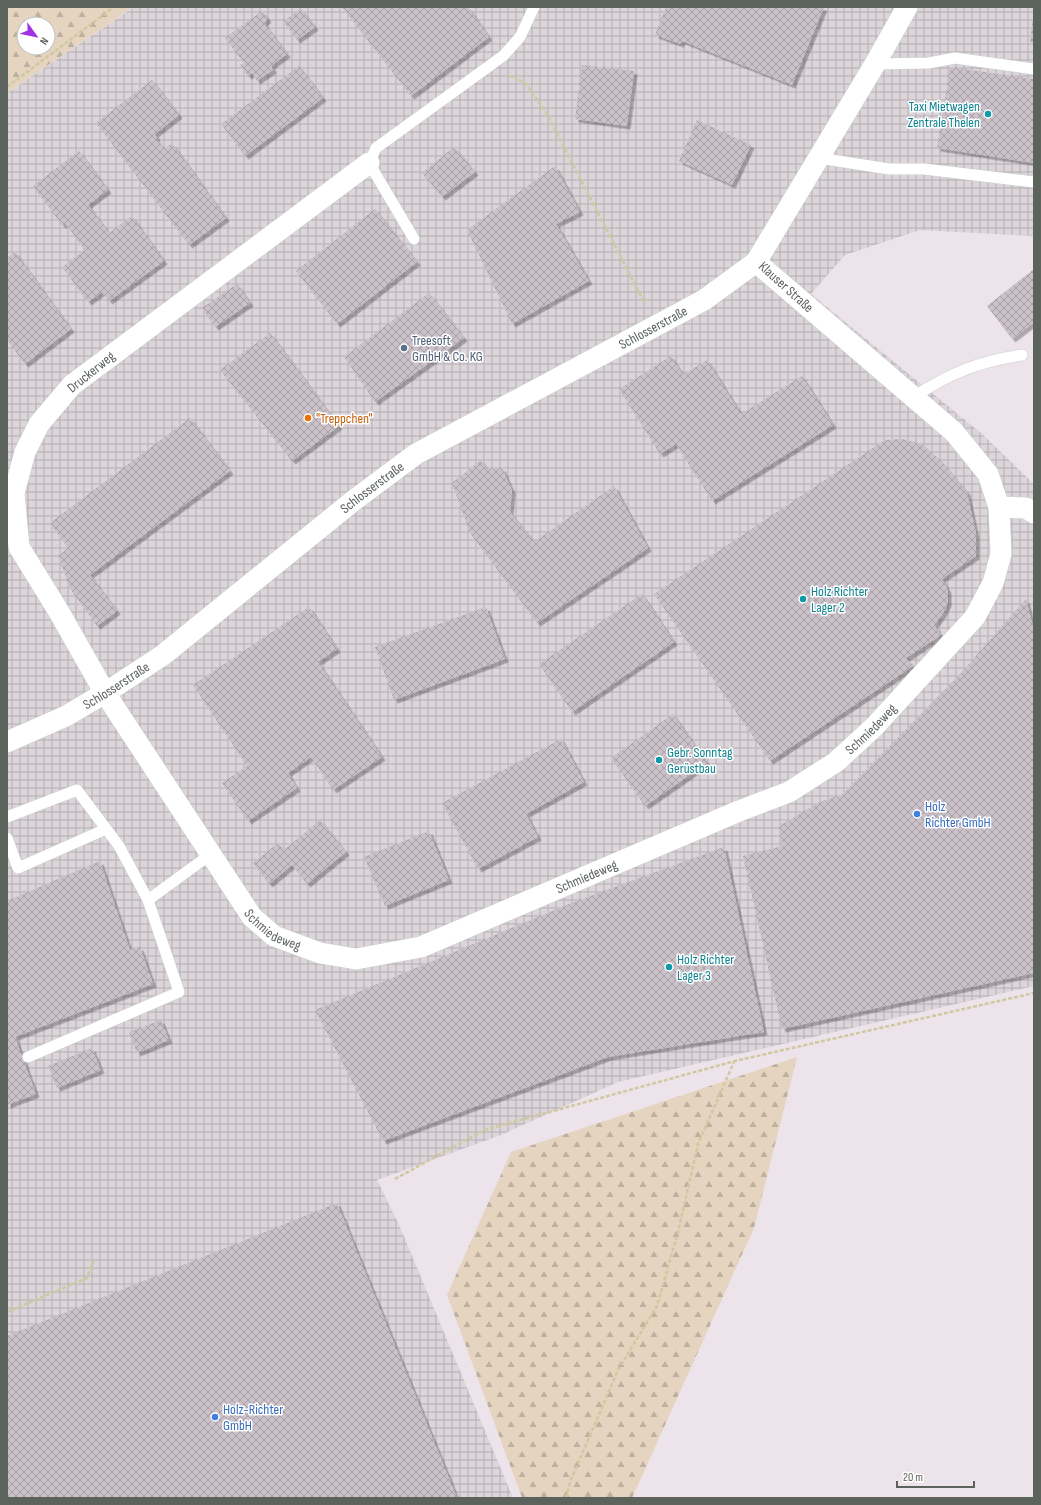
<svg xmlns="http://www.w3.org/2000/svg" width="1041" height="1505" font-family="'Sofia Sans Condensed',sans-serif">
<defs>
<pattern id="industrial-grid" width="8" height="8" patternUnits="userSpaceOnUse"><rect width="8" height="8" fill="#dcd5da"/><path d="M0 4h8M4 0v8" fill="none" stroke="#b5b0b4"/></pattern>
<pattern id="forest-firs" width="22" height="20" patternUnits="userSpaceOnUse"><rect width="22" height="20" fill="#e5d4c0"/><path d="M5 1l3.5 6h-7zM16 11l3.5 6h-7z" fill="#bdb09f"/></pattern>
<pattern id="building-cross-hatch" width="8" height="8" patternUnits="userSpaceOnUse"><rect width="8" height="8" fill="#cbc1c8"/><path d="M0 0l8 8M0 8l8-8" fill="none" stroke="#a8a0a6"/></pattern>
<filter id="shadow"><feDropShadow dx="3.5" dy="3.5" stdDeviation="0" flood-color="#0004"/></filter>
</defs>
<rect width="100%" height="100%" fill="#ede3ea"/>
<path fill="url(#industrial-grid)" d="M134,7h900v229l-114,-6 -75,25 -34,39 170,139 53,51v502l-416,96 -117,53 -124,45 23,47 113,271h-506v-1405z"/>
<path fill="url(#forest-firs)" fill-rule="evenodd" d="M7,7h126l-126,86zM24,24h24v24h-24z
M797,1057l-43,171 -122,270h-110l-75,-203 64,-143z"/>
<path fill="url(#building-cross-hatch)" filter="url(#shadow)" d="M342,7h126l21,30 -78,59z
M666,7h158l-32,78 -110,-44 -2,3 -25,-9z
M301,9l14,18 -18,13 -14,-19z
M262,11l6,8 -4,4 23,31 -16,12 2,4 -16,11 -5,-8 -4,3 -8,-11 4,-2 -19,-25z
M1033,17h1v26l-4,-1z
M582,65l52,6 -7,55 -52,-7z
M299,66l24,32 -78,58 -24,-32z
M950,67l84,12v84l-97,-15z
M152,80l27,35 -24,19 2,4 -1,1 8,10 8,-6 54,75 -37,27 -93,-122z
M697,120l54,25 -19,40 -53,-24z
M454,147l21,25 -33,25 -20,-24z
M79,151l29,39 -20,15 21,28 23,-17 32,45 -55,40 -7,-9 -14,10 -26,-35 23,-17 -20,-27 -3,2 -29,-39z
M555,166l25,46 -24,12 33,57 -77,43 -45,-94z
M375,209l42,53 -80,62 -41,-53z
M15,252l56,77 -46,35 -18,-24v-82z
M1034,269v53l-22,17 -25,-33z
M237,284l13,19 -35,24 -13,-19z
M429,293l35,45 -89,64 -31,-45z
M270,333l69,93 -47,35 -72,-91z
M671,356l12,19 24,-15 34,54 61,-38 31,49 -121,76 -36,-57 -16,10 -41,-65z
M190,418l40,53 -140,104 27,36 -20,15 -26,-36 -13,-34 10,-8 -18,-25z
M902,439l20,5 19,17 26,31 9,42v22l-34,23 6,11v13l-6,12 -8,10 7,10 -35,23 7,8 -143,95 -116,-167 231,-154z
M481,460l6,9 15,-1 10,22 -2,22 24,30 80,-56 34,62 -111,75 -67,-90 -18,-50z
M642,594l32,48 -102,70 -33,-48z
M1026,599l8,32v342l-252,56 -39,-173 39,-10 -3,-20 41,-24 23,-8 118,-121z
M309,607l28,42 -19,13 64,95 -49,33 -22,-33 -23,16 9,15 -49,33 -26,-38 25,-17 -54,-81z
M486,607l19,52 -111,41 -19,-53z
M673,714l34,49 -62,43 -34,-48z
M561,739l23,43 -58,32 12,23 -60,32 -36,-66z
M320,820l26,32 -39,32 -15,-19 -23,19 -16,-21 25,-20 6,7z
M429,831l20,49 -64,26 -21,-49z
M724,847l40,185 -156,25 -225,84 -68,-131 259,-108z
M100,861l30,89 10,-3 13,37 -138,53 21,57 -29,11v-204z
M161,1020l8,20 -32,13 -8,-21z
M92,1048l9,22 -44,18 -9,-22z
M337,1203l120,295h-450v-162z"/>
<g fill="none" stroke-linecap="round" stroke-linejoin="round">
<defs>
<path id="service" d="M875,64l54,-1 26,-5 79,11
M819,158l70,11h35l110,13
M414,239l-45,-76 7,-15 127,-92 17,-19 14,-30
M913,397c38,-24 64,-35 109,-42
M7,817l70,-27 42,56 29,54
M7,838l11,30 88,-39
M28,1057l151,-65 -31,-92 63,-46"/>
<g id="minor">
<path id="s1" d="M369,163l-297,222 -33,39 -14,28 -11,41 5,54 40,65 46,81 147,224 22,19 46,17 36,6 65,-12 318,-136 50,-19 47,-30 38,-35 101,-110 18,-34 8,-29 -2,-47 -11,-33 -34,-42 -198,-170"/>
<path d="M999,507l27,1 8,5"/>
<path id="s2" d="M7,742l59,-26 39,-23 58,-38 190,-154 63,-47 288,-154 52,-38 119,-198 32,-57"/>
</g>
</defs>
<use href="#service" stroke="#c9d0cb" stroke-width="12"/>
<use href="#minor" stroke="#c9d0cb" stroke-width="22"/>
<path stroke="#d1c8a0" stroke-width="2.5" stroke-dasharray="4 2" stroke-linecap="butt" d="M508,77l5,-1 13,8 21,30 98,190
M7,87l107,-80
M395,1179l89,-49 251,-69 299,-68
M7,1312l80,-34 7,-19
M566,1498l4,-16 48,-112 39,-64 21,-74 20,-88 36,-82"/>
<use href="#service" stroke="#fff" stroke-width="11"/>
<use href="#minor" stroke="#fff" stroke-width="21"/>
</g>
<g fill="#0f9aa8" stroke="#fff" stroke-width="1.5">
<circle cx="988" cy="114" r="4"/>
<circle cx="803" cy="599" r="4"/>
<circle cx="659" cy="760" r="4"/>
<circle cx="669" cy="967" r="4"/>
</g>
<circle fill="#5c6f8a" stroke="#fff" stroke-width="1.5" cx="404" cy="348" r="4"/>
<circle fill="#e8710a" stroke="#fff" stroke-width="1.5" cx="308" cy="418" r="4"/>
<g fill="#3f7fe0" stroke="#fff" stroke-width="1.5">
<circle cx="917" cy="814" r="4"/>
<circle cx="215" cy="1417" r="4"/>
</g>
<g text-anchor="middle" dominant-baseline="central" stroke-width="3" stroke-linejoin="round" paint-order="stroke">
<g font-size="14" fill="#0d838f" stroke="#fff" text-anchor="start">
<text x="980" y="106" text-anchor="end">Taxi Mietwagen<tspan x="980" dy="16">Zentrale Thelen</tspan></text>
<text x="811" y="591">Holz Richter<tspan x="811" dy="16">Lager 2</tspan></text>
<text x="667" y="752">Gebr. Sonntag<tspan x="667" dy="16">Gerüstbau</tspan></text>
<text x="677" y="959">Holz Richter<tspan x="677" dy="16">Lager 3</tspan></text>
</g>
<g font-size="14" fill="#5b635c" stroke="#fff">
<text transform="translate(786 287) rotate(42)">Klauser Straße</text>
<text stroke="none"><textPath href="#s2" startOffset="771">Schlosserstraße</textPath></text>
<text transform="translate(91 372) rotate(-39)">Druckerweg</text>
<text stroke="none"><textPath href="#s2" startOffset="447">Schlosserstraße</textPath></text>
<text stroke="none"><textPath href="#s2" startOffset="123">Schlosserstraße</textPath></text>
<text stroke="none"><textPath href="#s1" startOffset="1671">Schmiedeweg</textPath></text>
<text stroke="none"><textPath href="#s1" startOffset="1348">Schmiedeweg</textPath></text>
<text stroke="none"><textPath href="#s1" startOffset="1012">Schmiedeweg</textPath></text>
</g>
<g font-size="14" fill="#4e5e75" stroke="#fff" text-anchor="start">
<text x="412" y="340">Treesoft<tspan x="412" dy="16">GmbH &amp; Co. KG</tspan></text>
</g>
<g font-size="14" fill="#c56008" stroke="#fff" text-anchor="start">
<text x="316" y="418">"Treppchen"</text>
</g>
<g font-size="14" fill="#366cbe" stroke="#fff" text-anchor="start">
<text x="925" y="806">Holz<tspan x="925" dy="16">Richter GmbH</tspan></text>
<text x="223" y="1409">Holz-Richter<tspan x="223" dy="16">GmbH</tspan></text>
</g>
</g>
<rect width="1041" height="1505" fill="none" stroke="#5b635c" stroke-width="16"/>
<g transform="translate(36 36) rotate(123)"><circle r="19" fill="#ffffff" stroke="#bdc1be"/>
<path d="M0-3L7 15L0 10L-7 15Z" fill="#a031e5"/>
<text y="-6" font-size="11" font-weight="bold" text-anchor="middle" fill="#5b635c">N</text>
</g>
<path d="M897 1481v6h77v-6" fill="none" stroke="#5b635c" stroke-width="2"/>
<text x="903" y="1481" font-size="12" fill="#5b635c" stroke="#ffffff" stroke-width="3" paint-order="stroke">20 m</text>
</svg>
